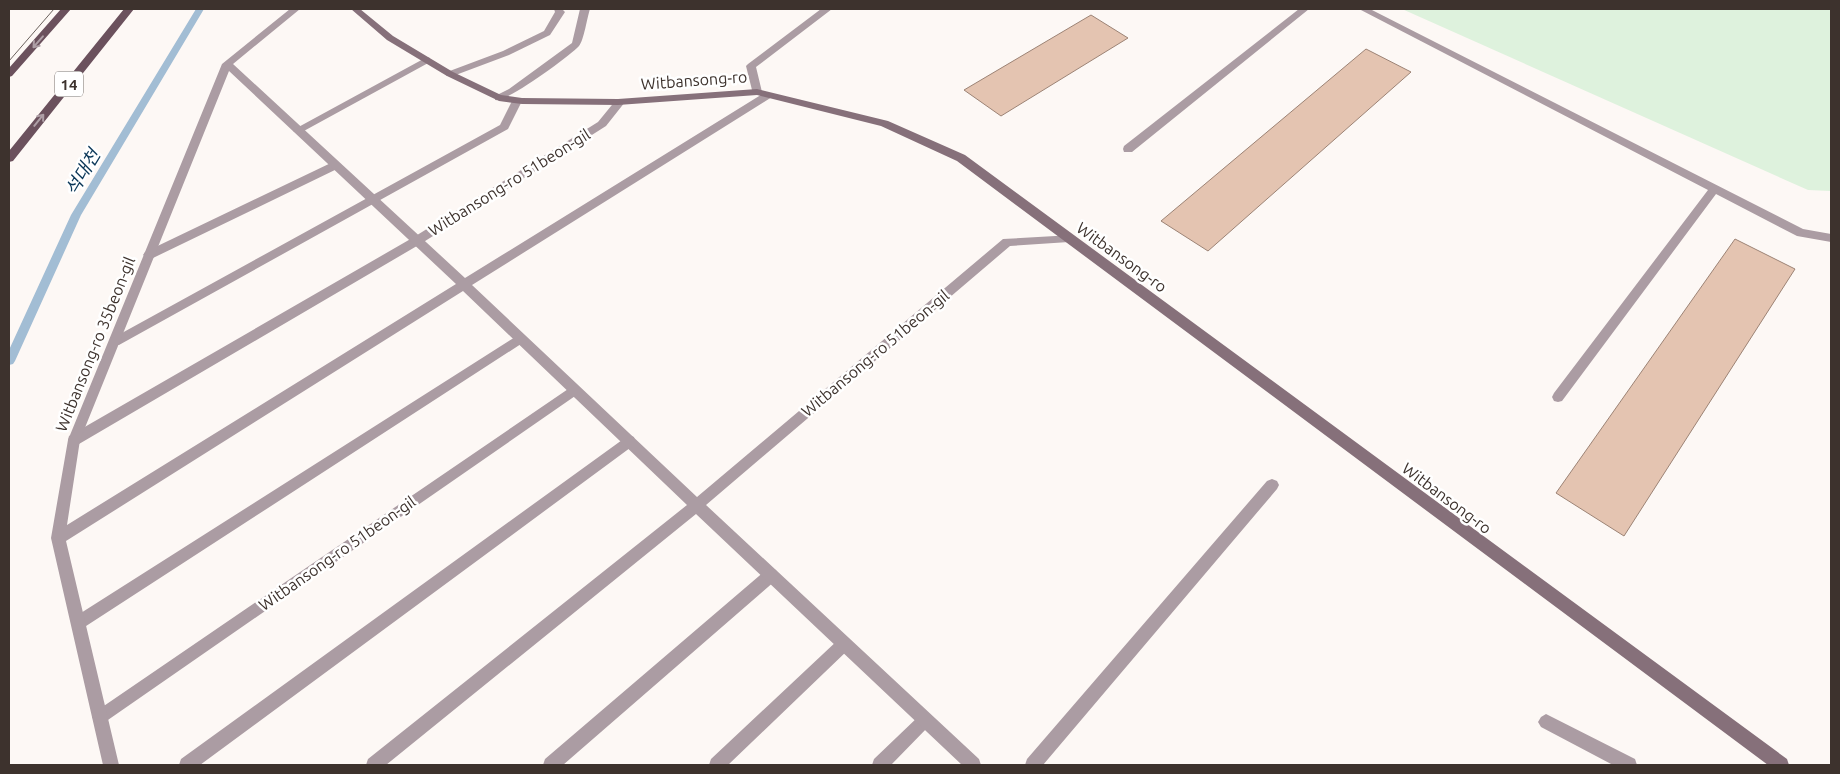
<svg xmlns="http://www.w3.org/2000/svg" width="1840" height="774" font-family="Ubuntu,'Noto Sans KR',sans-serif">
<rect width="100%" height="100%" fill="#fdf8f5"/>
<path fill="#def2dd" d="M1402,9h429v182l-23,-1z"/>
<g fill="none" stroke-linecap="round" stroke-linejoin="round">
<path fill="#a2bdd4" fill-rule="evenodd" d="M196,9h8l-123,206 -66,146 -2,3 -4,1v-15l62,-135z"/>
</g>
<path fill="#e4c4b1" stroke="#9c8375" d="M1091,15l37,23 -127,78 -37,-26z
M1366,49l45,23 -203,179 -47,-30z
M1735,239l60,30 -171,267 -68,-43z"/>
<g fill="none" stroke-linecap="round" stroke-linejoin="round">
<path fill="#ab9ca3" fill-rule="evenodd" d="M554,9h8l3,3 -15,23 -41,20 -56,21h-6l-2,-2 2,-2 56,-21 41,-20 11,-19z
M580,9h10c-3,9 -6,31 -11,37 -9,10 -73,57 -84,54v-4l14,-7 63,-46z
M821,9h11l-76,58 6,25 -5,3 -4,-1 -7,-28 2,-2z
M1299,9h10l-177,143h-8l-1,-3 1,-3z
M1359,9h11l433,220 28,5v8l-34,-6 -81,-42 -154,207 -4,1 -4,-1 -2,-4 2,-4 154,-203z
M427,57l3,1v4l-128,70h-8l-1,-2z
M517,98l5,3 -14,28 -389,216h-8l-2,-3 2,-3 389,-214 12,-24z
M620,99l5,3 -19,24 -184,117 -343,201 -5,2 -5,-2 -1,-4 1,-4 345,-199 184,-115 18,-22z
M335,161l5,4 -1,3 -186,90 -4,1 -6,-4 2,-3z
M520,334l4,2 2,3 -2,3 -441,286 -5,2 -5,-2 -2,-5 2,-5z
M574,385l4,1 2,4 -2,4 -473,328 -5,3 -5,-3 -3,-5 3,-5z
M629,435l5,2 1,4 -1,4 -434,320h-21l2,-6z
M771,568l5,2 2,5 -2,5 -213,185h-20l2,-6 221,-189z
M844,637l5,2 2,5 -2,5 -121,116h-19l2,-6 128,-120z
M925,712l5,3 3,5 -3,5 -39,40h-19l2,-6 46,-44z"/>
<path fill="#ab9ca3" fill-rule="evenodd" d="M290,9h10l-67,55 232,214 299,-185h8v4l-300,188 225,212 306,-258 70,-4 2,3 -2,3 -4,1 -59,4 -304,259 273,254 2,6h-19l-266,-251 -310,251h-20l2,-6 319,-254 -224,-214 -397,250 53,224h-16l-52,-227 17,-98 154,-376zM229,71l227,213 -389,241 13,-85z
M1272,479l5,2 2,4 -2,4 -234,276h-18l2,-6 240,-278z
M1546,714l89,45 2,6h-24l-72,-38 -3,-5 3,-5z"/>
<path fill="#86707a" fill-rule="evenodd" d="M351,9h9l33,27 60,36 48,23 21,3 96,1 139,-10 131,32 77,34 822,604 2,6h-21l-811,-604 -76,-35 -124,-31 -139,10 -96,-1 -23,-3 -52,-25 -60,-36z"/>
<path fill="#6b515d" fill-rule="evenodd" d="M61,9h10l-59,67 -3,1v-9z
M124,9h10l-121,152 -4,1v-11z"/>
<path stroke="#6b625d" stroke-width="1" d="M9,61l45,-52"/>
</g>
<defs><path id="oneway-shaft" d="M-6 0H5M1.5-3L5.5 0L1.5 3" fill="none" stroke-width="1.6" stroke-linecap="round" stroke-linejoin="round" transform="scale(1.25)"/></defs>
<g stroke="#ae9fa6">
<use href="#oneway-shaft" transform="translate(38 42) rotate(131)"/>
<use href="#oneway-shaft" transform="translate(39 120) rotate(-51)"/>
</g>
<g text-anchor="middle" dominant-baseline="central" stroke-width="5" stroke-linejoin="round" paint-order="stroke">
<rect fill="#fff" stroke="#77706c" stroke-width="1" x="55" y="71.5" width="28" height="25" rx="4"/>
<g font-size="15" font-weight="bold" fill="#3d322d">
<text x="69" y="84">14</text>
</g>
<g font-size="16" fill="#3d322d" stroke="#fff">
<text transform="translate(694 80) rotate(-4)">Witbansong-ro</text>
<text transform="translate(509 182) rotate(-32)">Witbansong-ro 51beon-gil</text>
<text transform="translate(1122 257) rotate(36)">Witbansong-ro</text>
<text transform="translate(95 344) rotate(-68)">Witbansong-ro 35beon-gil</text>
<text transform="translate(875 353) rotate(-40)">Witbansong-ro 51beon-gil</text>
<text transform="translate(1447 498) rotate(37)">Witbansong-ro</text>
<text transform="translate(337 553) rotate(-35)">Witbansong-ro 51beon-gil</text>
</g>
<g font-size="18" font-style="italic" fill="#0b3758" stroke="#fff">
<text transform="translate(82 172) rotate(-59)">석대천</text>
</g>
</g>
<rect width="1840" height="774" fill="none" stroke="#3d322d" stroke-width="20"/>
</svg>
